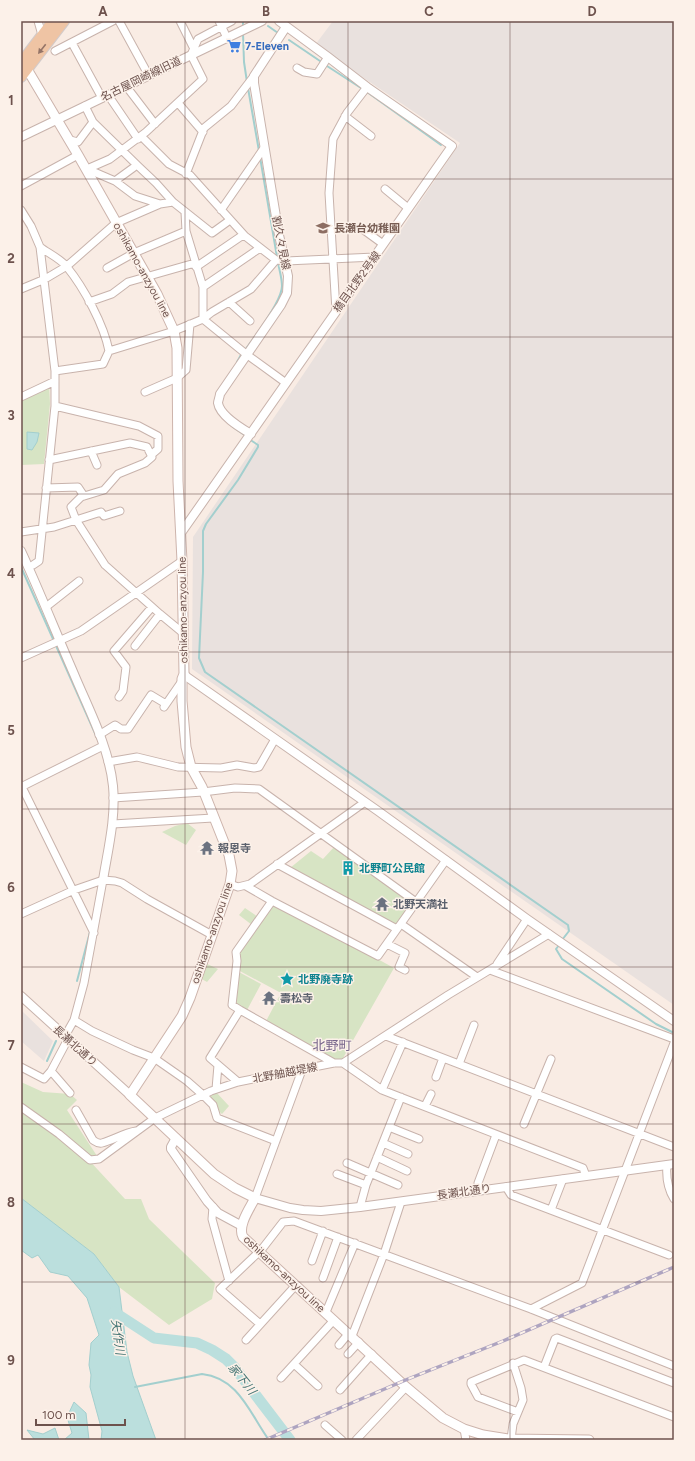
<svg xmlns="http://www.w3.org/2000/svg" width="695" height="1461" font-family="Figtree,'Noto Sans JP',sans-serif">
<rect width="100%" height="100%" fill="#f9ece4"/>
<path fill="#e9e1de" d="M333,21h341v984l-482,-336 1,-132 267,-394 -145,-98z
M21,1010l32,31 -9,20 -23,-20z"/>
<path fill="#d7e4c4" d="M49,383l1,21 -6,60 -23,1v-67z
M187,823l9,7 -10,15 -24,-13 13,-6z
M335,846l79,56 -17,25 -107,-59 21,-17 12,8z
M274,902l120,66 -51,90 -3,4 -7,-1 -68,-38 16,-30 -43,-23v-18z
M245,908l13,9 -6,8 -13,-10z
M205,963l13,6 -11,13 -7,-4z
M237,971l24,13 -15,28 -12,-7z
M21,1082l22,10 27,2 7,6 -10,10 32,49 -13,-2 39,42h16l8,20 66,64 -3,16 -43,26 -50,-38 -25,-33 -73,-56z
M216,1092l13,14 -7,8 -20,-17z"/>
<path fill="#bbdfdd" stroke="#a3cfce" d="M27,432l12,1 -2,9 -5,8 -5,-1z
M21,1198l73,56 25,33 8,65 6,24 23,64h-55l1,-9 -12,-44 1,-12 -2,-10 2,-22 8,-8 -12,-37 -19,-22 -18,-4 -12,-17 -6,3 -11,-8z
M74,1402l12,11 3,27h-25l8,-7 -5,-16z
M55,1428l4,12h-24l-8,-10 16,4z"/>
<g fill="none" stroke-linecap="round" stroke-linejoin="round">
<path stroke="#a3cfce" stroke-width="2" d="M268,26l10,7
M243,28v-7
M243,33l1,29 3,20
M289,40l31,21
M327,66l34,22
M248,88l11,63
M367,92l74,53
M260,157l17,100
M245,350c9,-12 37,-50 37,-64 0,-8 -3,-17 -4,-24
M237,362l5,-9
M233,427l13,9
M249,439l9,6v2l-20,33 -32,44 -3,7v41l-4,86 6,14 363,253 1,6 -7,9
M21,567l77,173
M560,944l-4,5 6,10 94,65 18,9
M77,981l13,-49
M47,1061l9,-20
M135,1387l67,-13c37,4 48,40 67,66"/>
<path stroke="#bbdfdd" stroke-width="11" d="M114,1312l40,26 43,5 15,7 14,9 9,9 55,72"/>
<defs>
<path id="minor" d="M38,21l4,14
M119,21l30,55
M180,21l14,28
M219,21l8,17
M72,43l30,55
M55,51l58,-30
M297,68l7,4 13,2 11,-17
M126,86l29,38
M108,95l30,44
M178,103l25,29
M85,106l8,16 44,43
M345,116l26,20
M141,136l28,28 21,11 55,61 31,24 10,1 89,-4
M70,140l8,2 15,-20
M87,169l23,-10 36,-27 57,-53 -12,-24 7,-16 34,-18
M87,169l28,12 20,15 25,8
M186,174l18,-46 27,-22 23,-30
M115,181l22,-16 19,18 17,19
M21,186l57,-31
M385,189l23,19
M21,210l10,16 9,21 15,124v35l-16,155 -6,4 -5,2
M221,210l43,-62
M185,212l1,19 17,56v32
M361,228l22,16
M40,247c8,6 21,12 27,20 17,21 37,58 42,84l65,-20 29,-12 9,-7 39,-23 25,-29
M196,267l47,-32
M107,268l27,-15 52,-22
M203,287l57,-39
M21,289l24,-10 22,-13 49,-43 44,-19 13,-2 39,31 18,-13
M89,302l23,-8 16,-12 67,-19
M229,302l21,19
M336,311l-7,-118 4,-54 14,-26 20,-26
M203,319l43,35 40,29
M55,371l48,-7 6,-13
M145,392l32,-14 9,-8 4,-46
M21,397l34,-16
M55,406l84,20 19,10v13l-7,6
M91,451l6,14
M49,460l81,-17 17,4 5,10 -7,6 -27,11 -14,16 -23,7 -10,10 5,13 25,-8 3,4 16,-5
M46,488l32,-1 6,9
M21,532l33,-5 22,-7 29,45 55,49 23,19
M46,607l33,-26
M135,646l25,-32
M21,658l60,-27 101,-70
M119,697l4,-6 3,-24 -12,-16 38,-44
M164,707l18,-26
M99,735l16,-10 6,4h7l23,-34 15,9
M108,762l29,-5 41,10 43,1 16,-3 17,3 5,-1 16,-28
M21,785l73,148
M21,787l82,-41
M113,798l90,-6 32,-4 24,1 157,113
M113,824l100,-6
M277,864l120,65
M230,884l8,3 12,-3 115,-82
M246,886l26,15 106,55 68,-96
M21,914l53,-24 29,-10 12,1 7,2 25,16 65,36
M401,924l76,53
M387,944l18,9 -6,14 6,3
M497,964l30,-45
M490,970l184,69
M240,1010l94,53
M74,1020l18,11 41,19 21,8 33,23 16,14 10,10 4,13 59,23
M65,1036l9,-16 10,-37 19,-103
M386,1036l288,111
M343,1063l39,27 201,78 3,8
M459,1064l15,-39
M21,1067l23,12 7,-8 17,-32
M51,1071l19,22
M436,1077l7,-19
M238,1082l-28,-24 30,-48 -8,-5 5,-44 -1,-9 36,-51
M216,1089l2,-24
M382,1090l21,-48
M425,1106l6,-12
M21,1107l38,27 31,26 9,-1 56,-41 56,-27 27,-9 96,-19h9l105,-68 101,-61
M76,1110l17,30c3,2 5,4 9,3 12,-3 21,-10 34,-12
M524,1124l27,-65
M389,1127l30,12
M383,1143l25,11
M377,1157l30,14
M347,1163l51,22
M667,1165c-1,11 1,24 7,34
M337,1174l29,11
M506,1187l5,8 158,60
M480,1190l-2,-7 18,-48
M255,1198l47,-128
M213,1207l-1,12 17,62
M360,1207l6,-22 35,-88
M551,1210l12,-31
M312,1261l11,-30
M323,1278l15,-41
M531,1309l51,-26 92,-240
M326,1312l29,-69
M260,1324l-40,-35 42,-40 21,-27 11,-1 237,88 143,57
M352,1336l32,-82 17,-52
M246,1340l50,-55
M339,1345l10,-12
M348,1354l11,-12
M294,1364l24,22
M544,1367l11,-28 2,-1 117,45
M281,1378l53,-58
M340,1390l32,-36
M518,1412l-40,-15 -7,-13v-2l53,-22 150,57
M325,1425l17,15
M464,1429l2,11
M511,1439l2,-15 10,-24 -2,-12 -8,-25
M356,1440l50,-53"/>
<path id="tertiary" d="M21,137l241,-116
M251,434c-10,-6 -31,-18 -33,-31 0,-2 2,-7 2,-9l61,-89 6,-12 1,-17 -9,-41 -25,-152v-7l32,-49
M181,533l271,-387 -85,-59 -39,-30 -49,-36
M21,551c19,41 35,82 53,123 15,36 35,73 39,112 3,32 -5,63 -10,94
M184,674l3,3 191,134 149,108 147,102
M21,996l109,99
M176,1138l-5,9v2l36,52 11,12 24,13
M255,1198l35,10 13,2 18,1 39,-4 314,-43"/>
<path id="secondary" d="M24,64l54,91 79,139 17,37 3,17 1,133 4,80 2,113 -2,5v22l4,46 5,20 11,20 27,68 3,16 -2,13 -40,114 -8,18 -52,79 84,79 21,14 20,10c-5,10 -18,28 -12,39l163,150 37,31 21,11 19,6 25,4 81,1"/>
<path id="primary" d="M21,63l32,-42
M21,77l43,-56"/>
</defs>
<use href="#minor" stroke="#c8b3ac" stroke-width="9"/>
<use href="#tertiary" stroke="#c8b3ac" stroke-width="10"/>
<use href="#secondary" stroke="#cdb4ac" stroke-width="11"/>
<use href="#primary" stroke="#d3cbca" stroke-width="12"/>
<use href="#minor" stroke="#fff" stroke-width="7"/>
<use href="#tertiary" stroke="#fff" stroke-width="8"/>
<use href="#secondary" stroke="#fff" stroke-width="9"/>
<use href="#primary" stroke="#efc4a4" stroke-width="10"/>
<defs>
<path id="rail" d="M265,1440l143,-61 95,-38 171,-74"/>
</defs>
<use href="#rail" stroke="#aea4c0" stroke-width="3.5"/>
<use href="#rail" stroke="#fcf1e9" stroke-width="2" stroke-dasharray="6" stroke-linecap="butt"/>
</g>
<defs><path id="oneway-solid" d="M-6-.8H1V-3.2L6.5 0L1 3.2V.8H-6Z"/></defs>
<use fill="#947467" href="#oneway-solid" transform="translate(42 49) rotate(128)"/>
<path fill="none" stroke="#6d524d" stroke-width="1" stroke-opacity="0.55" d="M185,21v1419M348,21v1419M510,21v1419M21,179h653M21,337h653M21,494h653M21,652h653M21,809h653M21,967h653M21,1124h653M21,1282h653"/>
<defs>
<symbol id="supermarket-bare" viewBox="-9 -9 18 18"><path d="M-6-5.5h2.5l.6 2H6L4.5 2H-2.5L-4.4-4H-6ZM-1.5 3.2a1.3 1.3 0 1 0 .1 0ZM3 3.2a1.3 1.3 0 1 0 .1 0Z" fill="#3f7fe0" stroke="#fcf1e9" stroke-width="2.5" paint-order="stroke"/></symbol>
<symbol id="school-bare" viewBox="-9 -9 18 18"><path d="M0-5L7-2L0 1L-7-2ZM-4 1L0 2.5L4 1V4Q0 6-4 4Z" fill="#8d6e63" stroke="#fcf1e9" stroke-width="2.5" paint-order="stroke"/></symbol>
<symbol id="temple-bare" viewBox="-9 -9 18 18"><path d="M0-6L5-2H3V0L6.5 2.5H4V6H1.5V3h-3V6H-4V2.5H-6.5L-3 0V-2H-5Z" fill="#6b7280" stroke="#fcf1e9" stroke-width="2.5" paint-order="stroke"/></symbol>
<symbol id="building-bare" viewBox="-9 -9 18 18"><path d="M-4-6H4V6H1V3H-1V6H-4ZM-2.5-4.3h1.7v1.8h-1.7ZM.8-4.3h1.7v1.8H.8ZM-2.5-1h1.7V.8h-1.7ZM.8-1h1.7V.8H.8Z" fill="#0f9aa8" stroke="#fcf1e9" stroke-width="2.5" paint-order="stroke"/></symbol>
<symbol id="sight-bare" viewBox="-9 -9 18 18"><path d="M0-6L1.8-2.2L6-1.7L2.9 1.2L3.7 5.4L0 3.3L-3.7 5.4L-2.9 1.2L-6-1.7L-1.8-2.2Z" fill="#0f9aa8" stroke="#fcf1e9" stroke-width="2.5" paint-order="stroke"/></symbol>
</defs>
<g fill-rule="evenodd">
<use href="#supermarket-bare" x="224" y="36" width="20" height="20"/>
<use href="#school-bare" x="313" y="218" width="20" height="20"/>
<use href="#temple-bare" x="197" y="838" width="20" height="20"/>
<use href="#building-bare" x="338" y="858" width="20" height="20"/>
<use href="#temple-bare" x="372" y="894" width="20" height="20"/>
<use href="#sight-bare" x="277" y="969" width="20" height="20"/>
<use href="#temple-bare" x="259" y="988" width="20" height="20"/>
</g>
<g text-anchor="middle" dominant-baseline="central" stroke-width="3" stroke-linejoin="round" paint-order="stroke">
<g font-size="11" font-weight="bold" fill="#366cbe" stroke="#fcf1e9" text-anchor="start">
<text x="245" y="46">7-Eleven</text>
</g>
<g font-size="11" fill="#6d524d" stroke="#fcf1e9">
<text transform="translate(141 79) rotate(-26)">名古屋岡崎線旧道</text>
<text transform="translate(281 243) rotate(79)">割久々見線</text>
<text transform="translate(142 270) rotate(61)">oshikamo-anzyou line</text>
<text transform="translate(357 282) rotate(-54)">橋目北野2号線</text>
<text transform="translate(183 610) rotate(-91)">oshikamo-anzyou line</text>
<text transform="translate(212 933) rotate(-71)">oshikamo-anzyou line</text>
<text transform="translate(75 1046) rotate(42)">長瀬北通り</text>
<text transform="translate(285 1073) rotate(-11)">北野舳越堤線</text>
<text transform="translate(464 1192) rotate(-8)">長瀬北通り</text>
<text transform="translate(284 1274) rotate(43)">oshikamo-anzyou line</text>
</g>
<g font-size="11" font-weight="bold" fill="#785e54" stroke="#fcf1e9" text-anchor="start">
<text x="334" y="228">長瀬台幼稚園</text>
</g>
<g font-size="11" font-weight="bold" fill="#5b616d" stroke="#fcf1e9" text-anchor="start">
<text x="218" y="848">報恩寺</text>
<text x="393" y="904">北野天満社</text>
<text x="280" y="998">壽松寺</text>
</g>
<g font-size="11" font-weight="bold" fill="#0d838f" stroke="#fcf1e9" text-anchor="start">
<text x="359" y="868">北野町公民館</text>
<text x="298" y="979">北野廃寺跡</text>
</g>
<g font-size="12" font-style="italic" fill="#477776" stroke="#fcf1e9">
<text transform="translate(118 1337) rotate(82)">矢作川</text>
<text transform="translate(242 1379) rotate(51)">家下川</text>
</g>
<g font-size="13" fill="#76658a" stroke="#fcf1e9">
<text x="332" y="1045">北野町</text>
</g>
</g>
<rect width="695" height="1461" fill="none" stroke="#fcf1e9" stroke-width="44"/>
<path d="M36 1419v6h89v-6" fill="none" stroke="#6d524d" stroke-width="2"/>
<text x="42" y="1419" font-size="12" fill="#6d524d" stroke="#fcf1e9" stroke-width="3" paint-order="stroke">100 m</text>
<rect x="22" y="22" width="651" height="1417" fill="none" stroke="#6d524d" stroke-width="1.5"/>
<g font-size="13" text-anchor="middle" font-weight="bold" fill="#6d524d">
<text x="103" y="16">A</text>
<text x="266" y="16">B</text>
<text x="429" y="16">C</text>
<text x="592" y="16">D</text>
<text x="11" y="105">1</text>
<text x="11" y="263">2</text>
<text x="11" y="420">3</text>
<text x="11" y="578">4</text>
<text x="11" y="735">5</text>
<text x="11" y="892">6</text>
<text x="11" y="1050">7</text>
<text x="11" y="1207">8</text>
<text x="11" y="1365">9</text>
</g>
</svg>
